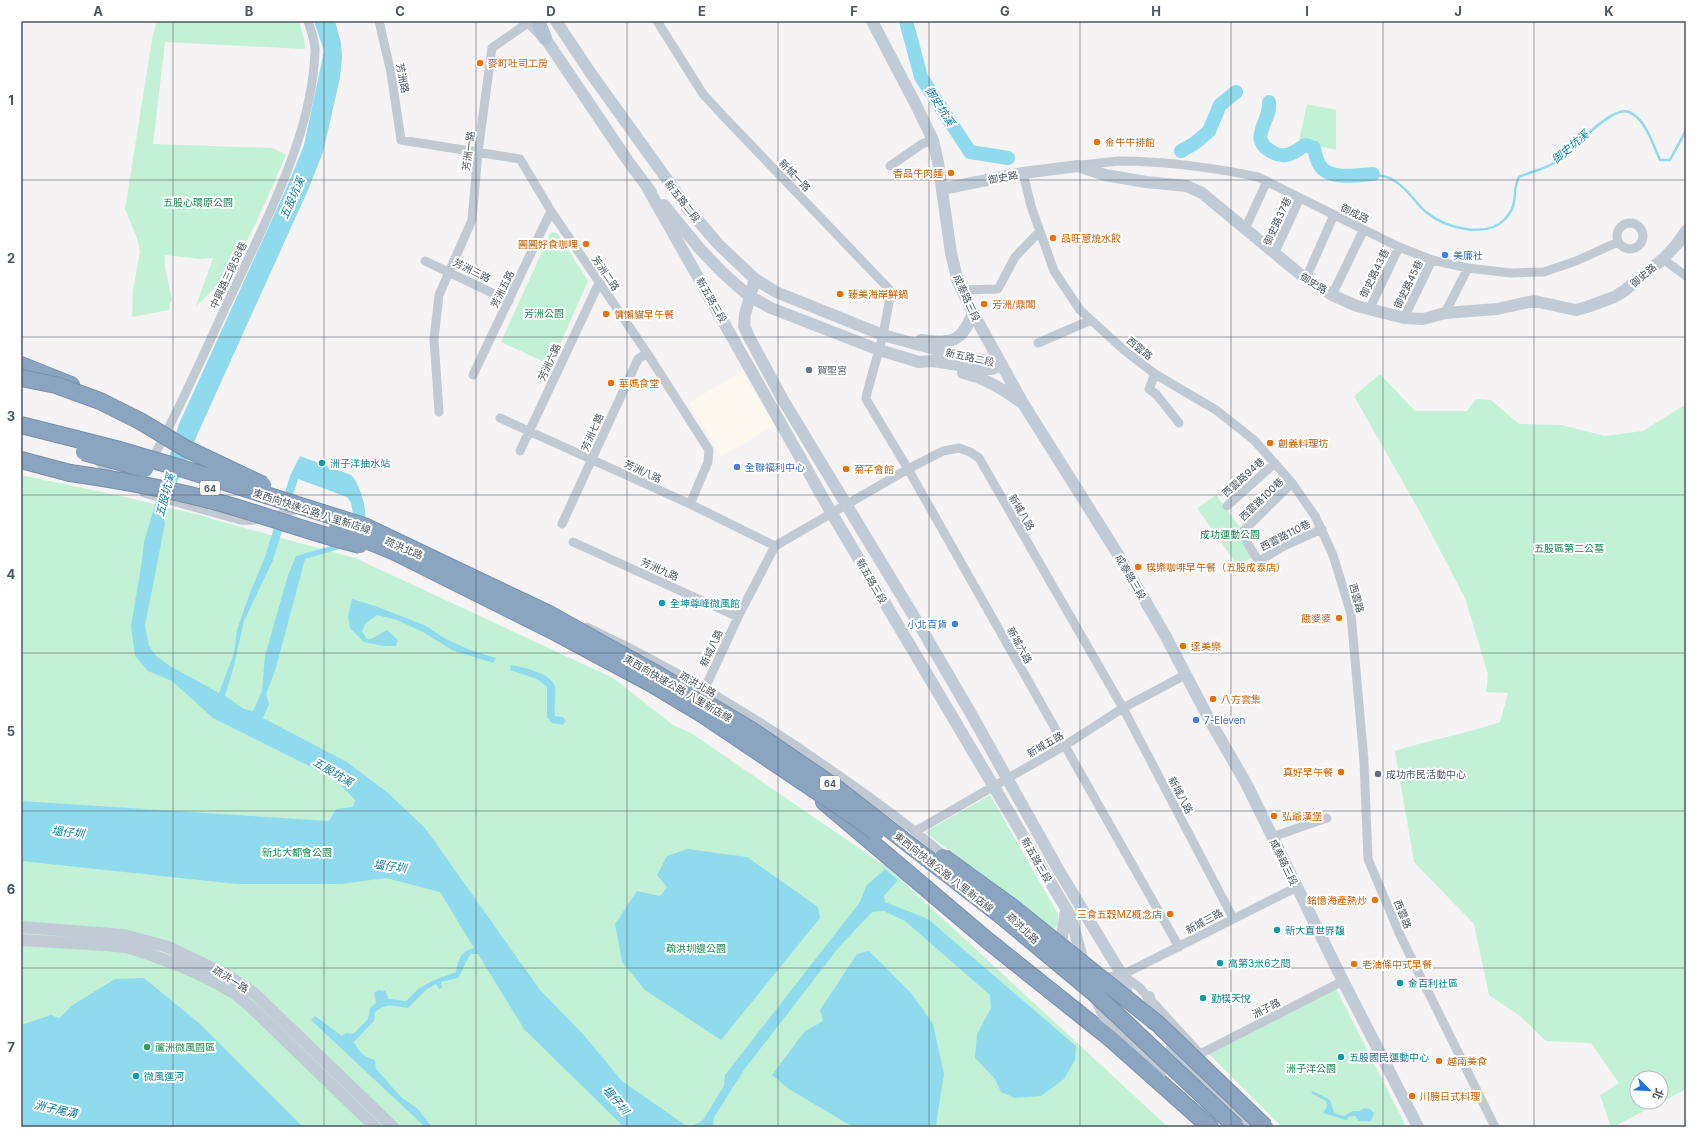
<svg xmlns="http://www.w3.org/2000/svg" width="1707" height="1148" font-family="Inter,'Noto Sans TC',sans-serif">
<rect width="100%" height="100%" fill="#f5f3f3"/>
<path fill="#fdf9ef" d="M742,371l32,54 -53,32 -32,-54z"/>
<path fill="#c3f1d5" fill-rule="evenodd" d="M157,21h142l5,17 1,11 -140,-7 -12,102 120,4 13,7c-24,54 -44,112 -90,151l17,-48 -14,1 -34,-4v13l7,32 -2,2 -1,8 -37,7 1,-26 7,-40 -3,-13 -12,-29 28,-175z
M1307,104l29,6v40l-37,-9z
M552,232l6,2 30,47 -37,84 -50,-23 49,-108z
M1380,374l35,37h52l9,-12 15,1 28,24 42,1 44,11 38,-5 35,-22 8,-4v684l-73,38h-2l-11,-32 19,-12 -28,-40 -45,-2 -26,-25 -31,-21 -15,-71 -60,-62 -19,-111c34,-11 70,-17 105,-29l8,-29 -22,-1 2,-18 -23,-76 -44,-84 -67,-118zM1637,1078h24v24h-24z
M21,475c48,11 97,19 144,32 16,4 32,6 47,12l143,39 258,120 60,47 18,8 197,135 280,259h-1147z
M1216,495l26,35 11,27 -16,8 -40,-57z
M990,795l68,119v11l-6,5 -127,-98z
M1336,989l67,131 2,7h-123l-73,-73z"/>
<path fill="#90daee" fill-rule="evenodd" d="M314,21h21l6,22 1,14 -2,21 -17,74 -15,38 -110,243 -35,83 2,7 -20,103 4,20 7,10 14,10 49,27 15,-40 3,-23 13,-37 15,-36 25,-81 10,-20 51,19c8,7 16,33 14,44 -2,8 -8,18 -12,26l-48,14 -30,112 -9,23 3,10 -6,14 84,44 41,31 37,35 115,162 42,43 40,48 66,46h-64l-100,-98 -46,-75h-7c-7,8 -7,16 -13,24l-17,4 1,6 -3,1 -3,-5 -9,5 -19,19c-14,-2 -22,-5 -33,4l-1,9 -20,21c5,10 10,15 21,18l1,9 26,29 15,10 15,19h-7l-114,-107 4,-4 27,20 4,-3 7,1 15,-15 2,-11 6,-5 -2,-10 4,-3 7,1 4,8 17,2 12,-12 14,-8 24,-9c3,-14 4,-20 18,-24l-34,-56 -54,-14 -45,6h-104l-216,-23v-60l308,20 7,-12 17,-2 2,-7 -20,-21 -122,-61 -41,-37 -24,-10 -13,-15 -4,-30 10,-59 3,-25 35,-118 111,-244 14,-35 20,-94zM298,479l49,18 4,6 4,23 -7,15 -52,15 -8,19 -23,81 -3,35 -9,20 -9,-2 -19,-13 9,-30 10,-45 29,-61z
M352,599l26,8 46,18 22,14 24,11 26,8 -3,5 -41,-13 -29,-18 -26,-12 -20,-5 -12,9 -3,8 5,7c9,0 12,-6 20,-9l11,10 -2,6h-13l-19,-4 -14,-14 -2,-12z
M511,665c12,2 42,9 44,22 1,9 -1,20 0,29l8,1 3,4 -4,4 -10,-2 -5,-6v-30l-10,-8 -27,-9z
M687,849l60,8 71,50 2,11 -99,122 -76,-50 -23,-28 -7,-38 22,-33 23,5 7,-9 -10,-12 10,-19z
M885,869l13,11 -14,16 1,6 43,17 148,127 -1,14 -11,19 -23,17 -26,2 -14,-6 -6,-13 -20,-21 2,-24 14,-26 -1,-13 -85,-74 -21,-10 -12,1 -33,35 -95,123 -30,47 -1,10h-23l13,-7 21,-34 1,-11 135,-173 6,-16z
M869,951l42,42 22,31 11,50 -8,51 -4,2h-79l-64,-38 -17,-14 33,-44 18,-10 -3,-11 37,-56z
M144,978l55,45 104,104h-282v-102l30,-10 8,3 6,-5 6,-7 44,-27z
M1313,1091l17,9 4,13 10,3 9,-5h7l4,-3 6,1 4,4 -3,8h-12l-4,-5 -6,1 -3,3 -23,-7 4,-7 -1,-5 -15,-8z"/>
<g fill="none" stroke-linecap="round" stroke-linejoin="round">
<path stroke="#90daee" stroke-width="2.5" d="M1373,174c6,2 15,2 20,6 15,8 21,22 33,32 19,16 61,27 79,7 15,-16 6,-27 14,-42 11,-5 26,-8 37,-15 15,-10 55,-57 73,-50 17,7 24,33 31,48h10l16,-30"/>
<path stroke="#90daee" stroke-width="14" d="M906,21l15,56 49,75 38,6
M1269,102c3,19 -24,37 5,51 12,6 21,-1 31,-8l9,3c1,5 2,11 5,16 9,17 38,11 54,10
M1181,151l14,-8 14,-12 11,-26 16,-13"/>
<defs>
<path id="highway" d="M21,365l50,20
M21,460l49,13
M824,802l163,138 124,99 99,88"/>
</defs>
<use href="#highway" stroke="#7690ad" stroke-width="18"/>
<path stroke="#c1cad2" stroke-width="9" d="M379,21l12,52 10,67 119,19 31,52 96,142 62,97 -1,12 -18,42
M657,21l46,73 24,26 162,169 1,8 -7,38 -16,58 -1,6 42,70 271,478
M1080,165c13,-1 27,-3 40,-4 43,0 97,7 138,16l141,70 33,13 36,8 43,5 33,-1 32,-11 42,-19
M890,166l32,-22 11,-4
M1023,173l8,33 23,65 26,39 44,40 31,24 61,36 38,30 38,43 23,33 18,39 18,59 13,147 4,98 32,76 95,192
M1617 236a13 13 0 1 1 26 0a13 13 0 1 1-26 0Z
M1245,229l22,-48
M1274,254l26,-56
M1663,259l23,17
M425,261l84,40
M1306,278l28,-63
M962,290l36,-1 17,-32 25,-26
M1332,295l32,-66
M1370,308l29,-61
M1445,313l23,-45
M1404,318l28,-58
M1038,343l53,-23
M1155,374l-6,15 7,5 23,29
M473,375l78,-164
M439,412l-5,-73 5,-44 33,-75 6,-68 14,-104 37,-26
M500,418l190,86 85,42
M520,451l79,-168
M93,456l22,23
M150,463c29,-52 52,-106 77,-159 35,-76 86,-168 88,-254 0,-9 -4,-20 -7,-29
M1292,483l-48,47c1,11 8,22 15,31l25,-15 38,-17
M144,493l96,27c20,2 39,-6 59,-11
M1227,506l48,-43
M562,524l76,-165 9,-6
M573,542l165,75
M587,627c87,41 168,89 247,145 39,27 77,54 113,86
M705,688l33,-71 37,-71 133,-77 35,-18 16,-3 11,4 9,6 144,250 110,210
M916,831l148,-85 59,-38 62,-33
M1272,837l55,-19
M1122,975l175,-88
M1100,978l22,-3 17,12 62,68
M1200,1054l143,-73"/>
<path stroke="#c1cbd6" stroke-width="12" d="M528,21l17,17 83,123 23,31
M556,21l36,54 97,135 29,34 37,35 21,13 107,43 81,22 35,6
M872,21l43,82 18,37 5,22 13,91 7,29 15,31 51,92 95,151 46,79 44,84 38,66 96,196 75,146
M647,187l184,325 240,405 13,49
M942,189l81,-16 55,-7 27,9 41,7 41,4 15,7 99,82 31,20 25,11 47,12 19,1 22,-6 52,-4 37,-8 42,9 11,-3 27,-10 10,-6 39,-32 14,-15 9,-13
M664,205l36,44 23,24 26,23 22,12 108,42 40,12 14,-1 51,8h8l9,-5
M755,279l-10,35 -1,12 5,11 34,63 141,233 46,79 88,157 64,106 5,19 6,8
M921,340c31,4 40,3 52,-27
M963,373c22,5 39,15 56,28
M21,927l103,8 44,12 59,28 28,19 138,133
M21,940l84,5 21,2 22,7 28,10 31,14 27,15 18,15 123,119
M1049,945l6,-1 7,-7 4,-26
M1149,997l3,27
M1096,998l10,22 54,53
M1172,1048l77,79"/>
<path stroke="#b3c2d1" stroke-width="14" d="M538,21l7,17"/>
<use href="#highway" stroke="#8ba5c1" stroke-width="16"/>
<defs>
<path id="highway-bridge" d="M21,378l35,7 44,16 40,20 45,27 78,37
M21,425l95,24 71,21 177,56 187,89 104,58 96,57 88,60 165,128 89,74 143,135
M84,452l61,17
M70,473c49,7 99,16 147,29 48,13 94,31 143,43
M337,528l58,24 162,81 95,51 50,30 159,107 15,12
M943,857l69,50 146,117 107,103"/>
</defs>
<use href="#highway-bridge" stroke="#7690ad" stroke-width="18" stroke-linecap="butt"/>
<use href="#highway-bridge" stroke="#8ba5c1" stroke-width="16"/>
</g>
<path fill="none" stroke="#4a5661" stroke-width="1" stroke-opacity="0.55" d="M173,21v1106M324,21v1106M476,21v1106M627,21v1106M778,21v1106M929,21v1106M1080,21v1106M1231,21v1106M1383,21v1106M1534,21v1106M21,180h1665M21,337h1665M21,495h1665M21,653h1665M21,811h1665M21,968h1665"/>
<g fill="#e8710a" stroke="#fff" stroke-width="1.5">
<circle cx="480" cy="63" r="4"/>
<circle cx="1097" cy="142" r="4"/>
<circle cx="951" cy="173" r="4"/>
<circle cx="1053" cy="238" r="4"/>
<circle cx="586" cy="244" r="4"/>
<circle cx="840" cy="294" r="4"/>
<circle cx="984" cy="304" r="4"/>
<circle cx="606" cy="314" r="4"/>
<circle cx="611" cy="383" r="4"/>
<circle cx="1270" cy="443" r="4"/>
<circle cx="846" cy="469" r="4"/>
<circle cx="1138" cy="567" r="4"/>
<circle cx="1339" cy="618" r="4"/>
<circle cx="1183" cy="646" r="4"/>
<circle cx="1213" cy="699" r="4"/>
<circle cx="1341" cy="772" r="4"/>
<circle cx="1274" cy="816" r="4"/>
<circle cx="1375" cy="900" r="4"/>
<circle cx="1170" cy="914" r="4"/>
<circle cx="1354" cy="964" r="4"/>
<circle cx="1439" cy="1061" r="4"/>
<circle cx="1412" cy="1096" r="4"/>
</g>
<g fill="#3f7fe0" stroke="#fff" stroke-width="1.5">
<circle cx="1445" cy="255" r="4"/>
<circle cx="737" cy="467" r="4"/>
<circle cx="955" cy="624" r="4"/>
<circle cx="1196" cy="720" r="4"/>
</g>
<circle fill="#6b7280" stroke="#fff" stroke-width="1.5" cx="809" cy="370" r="4"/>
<g fill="#0f9aa8" stroke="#fff" stroke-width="1.5">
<circle cx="322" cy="463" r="4"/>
<circle cx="662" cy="603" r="4"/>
<circle cx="1277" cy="930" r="4"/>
<circle cx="1220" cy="963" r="4"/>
<circle cx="1400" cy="983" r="4"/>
<circle cx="1203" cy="998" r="4"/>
<circle cx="1341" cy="1057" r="4"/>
<circle cx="136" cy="1076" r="4"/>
</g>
<circle fill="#5c6f8a" stroke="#fff" stroke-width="1.5" cx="1378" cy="774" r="4"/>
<circle fill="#2e9e5b" stroke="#fff" stroke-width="1.5" cx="147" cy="1047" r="4"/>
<g text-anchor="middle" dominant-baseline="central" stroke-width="4" stroke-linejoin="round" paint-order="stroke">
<g fill="#fff" stroke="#808990" stroke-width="1">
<rect x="200" y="481" width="20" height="14" rx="3"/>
<rect x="820" y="776" width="20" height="14" rx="3"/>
</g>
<g font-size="9" font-weight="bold" fill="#4a5661">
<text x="210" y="488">64</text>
<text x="830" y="783">64</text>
</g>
<g font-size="10" fill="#c56008" stroke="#fff" text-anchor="start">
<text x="488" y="63">麥町吐司工房</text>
<text x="1105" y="142">金牛牛排館</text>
<text x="943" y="173" text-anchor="end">香品牛肉麵</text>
<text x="1061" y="238">品旺蔥燒水餃</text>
<text x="578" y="244" text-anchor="end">圓圓好食咖哩</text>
<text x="848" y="294">臻美海岸鮮鍋</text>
<text x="992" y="304">芳洲/鼎閣</text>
<text x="614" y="314">慵懶貓早午餐</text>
<text x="619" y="383">華媽食堂</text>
<text x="1278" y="443">創義料理坊</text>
<text x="854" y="469">菊芊會館</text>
<text x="1146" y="567">樸樂咖啡早午餐（五股成泰店）</text>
<text x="1331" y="618" text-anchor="end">餓婆婆</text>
<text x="1191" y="646">達美樂</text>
<text x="1221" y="699">八方雲集</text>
<text x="1333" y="772" text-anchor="end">真好早午餐</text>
<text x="1282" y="816">弘爺漢堡</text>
<text x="1367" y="900" text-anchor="end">銘憶海產熱炒</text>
<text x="1162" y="914" text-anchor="end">三食五穀MZ概念店</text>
<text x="1362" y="964">老油條中式早餐</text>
<text x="1447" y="1061">越南美食</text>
<text x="1420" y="1096">川勝日式料理</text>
</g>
<g font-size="10" fill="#4a5661" stroke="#fff">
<text transform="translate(403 78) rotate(79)">芳洲路</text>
<text transform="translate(468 151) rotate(-83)">芳洲一路</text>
<text transform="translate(795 175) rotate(46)">新城一路</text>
<text transform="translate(1003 177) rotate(-11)">御史路</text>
<text transform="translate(683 201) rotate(52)">新五路二段</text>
<text transform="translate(1355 213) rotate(26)">御成路</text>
<text transform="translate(1277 221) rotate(-65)">御史路37巷</text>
<text transform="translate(472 270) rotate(26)">芳洲三路</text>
<text transform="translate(606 273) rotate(56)">芳洲二路</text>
<text transform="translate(1374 273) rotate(-64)">御史路43巷</text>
<text transform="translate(228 275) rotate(-65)">中興路三段58巷</text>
<text transform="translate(1643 275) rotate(-40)">御史路</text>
<text transform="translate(1314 283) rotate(32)">御史路</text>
<text transform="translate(1408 284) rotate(-64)">御史路45巷</text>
<text transform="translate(502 289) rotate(-64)">芳洲五路</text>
<text transform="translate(967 298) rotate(66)">成泰路三段</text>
<text transform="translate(712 300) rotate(60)">新五路三段</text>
<text transform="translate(1140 348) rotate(39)">西雲路</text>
<text transform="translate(970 357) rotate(12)">新五路二段</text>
<text transform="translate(549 362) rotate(-65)">芳洲六路</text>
<text transform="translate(592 432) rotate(-66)">芳洲七路</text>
<text transform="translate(643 471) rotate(25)">芳洲八路</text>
<text transform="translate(1243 477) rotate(-42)">西雲路94巷</text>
<text transform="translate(1261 499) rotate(-44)">西雲路100巷</text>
<text transform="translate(312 511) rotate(18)">東西向快速公路 八里新店線</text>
<text transform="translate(1022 512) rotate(60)">新城八路</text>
<text transform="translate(1285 535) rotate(-27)">西雲路110巷</text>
<text transform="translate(404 548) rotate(23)">疏洪北路</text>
<text transform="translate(660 569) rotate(24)">芳洲九路</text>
<text transform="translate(1131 577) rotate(60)">成泰路三段</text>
<text transform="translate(872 581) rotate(60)">新五路三段</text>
<text transform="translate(1357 598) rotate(75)">西雲路</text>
<text transform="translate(1020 645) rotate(61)">新城六路</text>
<text transform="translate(711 648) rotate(-65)">新城八路</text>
<text transform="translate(698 684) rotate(30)">疏洪北路</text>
<text transform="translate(678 688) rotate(30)">東西向快速公路 八里新店線</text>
<text transform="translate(1045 744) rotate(-30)">新城五路</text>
<text transform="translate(1181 795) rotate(62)">新城八路</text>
<text transform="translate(1037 860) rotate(60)">新五路三段</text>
<text transform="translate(1284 862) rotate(64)">成泰路三段</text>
<text transform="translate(944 872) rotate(38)">東西向快速公路 八里新店線</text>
<text transform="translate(1403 914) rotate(68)">西雲路</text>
<text transform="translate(1204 921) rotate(-28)">新城三路</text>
<text transform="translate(1023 928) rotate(43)">疏洪北路</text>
<text transform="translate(231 979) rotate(32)">疏洪一路</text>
<text transform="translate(1266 1008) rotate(-27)">洲子路</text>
</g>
<g font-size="10" fill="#17864f" stroke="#fff">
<text x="198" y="202">五股心環原公園</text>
<text x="544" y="313">芳洲公園</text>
<text x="1230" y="534">成功運動公園</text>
<text x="1569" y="548">五股區第二公墓</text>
<text x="297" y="852">新北大都會公園</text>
<text x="696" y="948">疏洪圳邊公園</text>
<text x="1311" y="1068">洲子洋公園</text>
</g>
<g font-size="10" fill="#366cbe" stroke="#fff" text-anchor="start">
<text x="1453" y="255">美廉社</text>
<text x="745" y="467">全聯福利中心</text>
<text x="947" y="624" text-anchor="end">小北百貨</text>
<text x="1204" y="720">7-Eleven</text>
</g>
<g font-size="10" fill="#5b616d" stroke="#fff" text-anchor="start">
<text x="817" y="370">賀聖宮</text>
</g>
<g font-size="10" fill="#0d838f" stroke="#fff" text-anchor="start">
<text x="330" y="463">洲子洋抽水站</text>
<text x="670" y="603">全坤尊峰微風館</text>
<text x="1285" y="930">新大直世界馥</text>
<text x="1228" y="963">高第3米6之間</text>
<text x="1408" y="983">金百利社區</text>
<text x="1211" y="998">勤樸天悅</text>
<text x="1349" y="1057">五股國民運動中心</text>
<text x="144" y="1076">微風運河</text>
</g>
<g font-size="10" fill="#4e5e75" stroke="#fff" text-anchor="start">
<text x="1386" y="774">成功市民活動中心</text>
</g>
<g font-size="10" fill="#27864d" stroke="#fff" text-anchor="start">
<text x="155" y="1047">蘆洲微風園區</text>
</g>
<g font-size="11" font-style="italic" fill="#0c7c9b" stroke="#fff">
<text transform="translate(940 106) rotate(57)">御史坑溪</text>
<text transform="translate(1570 147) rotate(-40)">御史坑溪</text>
<text transform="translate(292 198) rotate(-66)">五股坑溪</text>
<text transform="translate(165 495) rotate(-75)">五股坑溪</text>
<text transform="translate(333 772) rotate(31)">五股坑溪</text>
<text transform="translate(68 832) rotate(6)">塭仔圳</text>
<text transform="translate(390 866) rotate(8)">塭仔圳</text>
<text transform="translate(616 1100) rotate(50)">塭仔圳</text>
<text transform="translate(56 1109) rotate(13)">洲子尾溝</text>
</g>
</g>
<rect width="1707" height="1148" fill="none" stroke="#ffffff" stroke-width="44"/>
<g transform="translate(1649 1090) rotate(114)"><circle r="19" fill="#ffffff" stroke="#b7bbc0"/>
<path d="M0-3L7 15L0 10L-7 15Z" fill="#1a73e8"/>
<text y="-6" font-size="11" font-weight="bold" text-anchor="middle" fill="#4a5661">北</text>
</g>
<rect x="22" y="22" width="1663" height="1104" fill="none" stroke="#4a5661" stroke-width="1.5"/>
<g font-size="13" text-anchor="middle" font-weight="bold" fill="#4a5661">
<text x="98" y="16">A</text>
<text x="249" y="16">B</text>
<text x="400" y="16">C</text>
<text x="551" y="16">D</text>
<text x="702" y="16">E</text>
<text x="854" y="16">F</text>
<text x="1005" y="16">G</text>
<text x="1156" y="16">H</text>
<text x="1307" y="16">I</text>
<text x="1458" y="16">J</text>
<text x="1609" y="16">K</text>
<text x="11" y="105">1</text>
<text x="11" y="263">2</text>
<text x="11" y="421">3</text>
<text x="11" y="579">4</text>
<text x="11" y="736">5</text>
<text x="11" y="894">6</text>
<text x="11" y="1052">7</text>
</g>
</svg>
